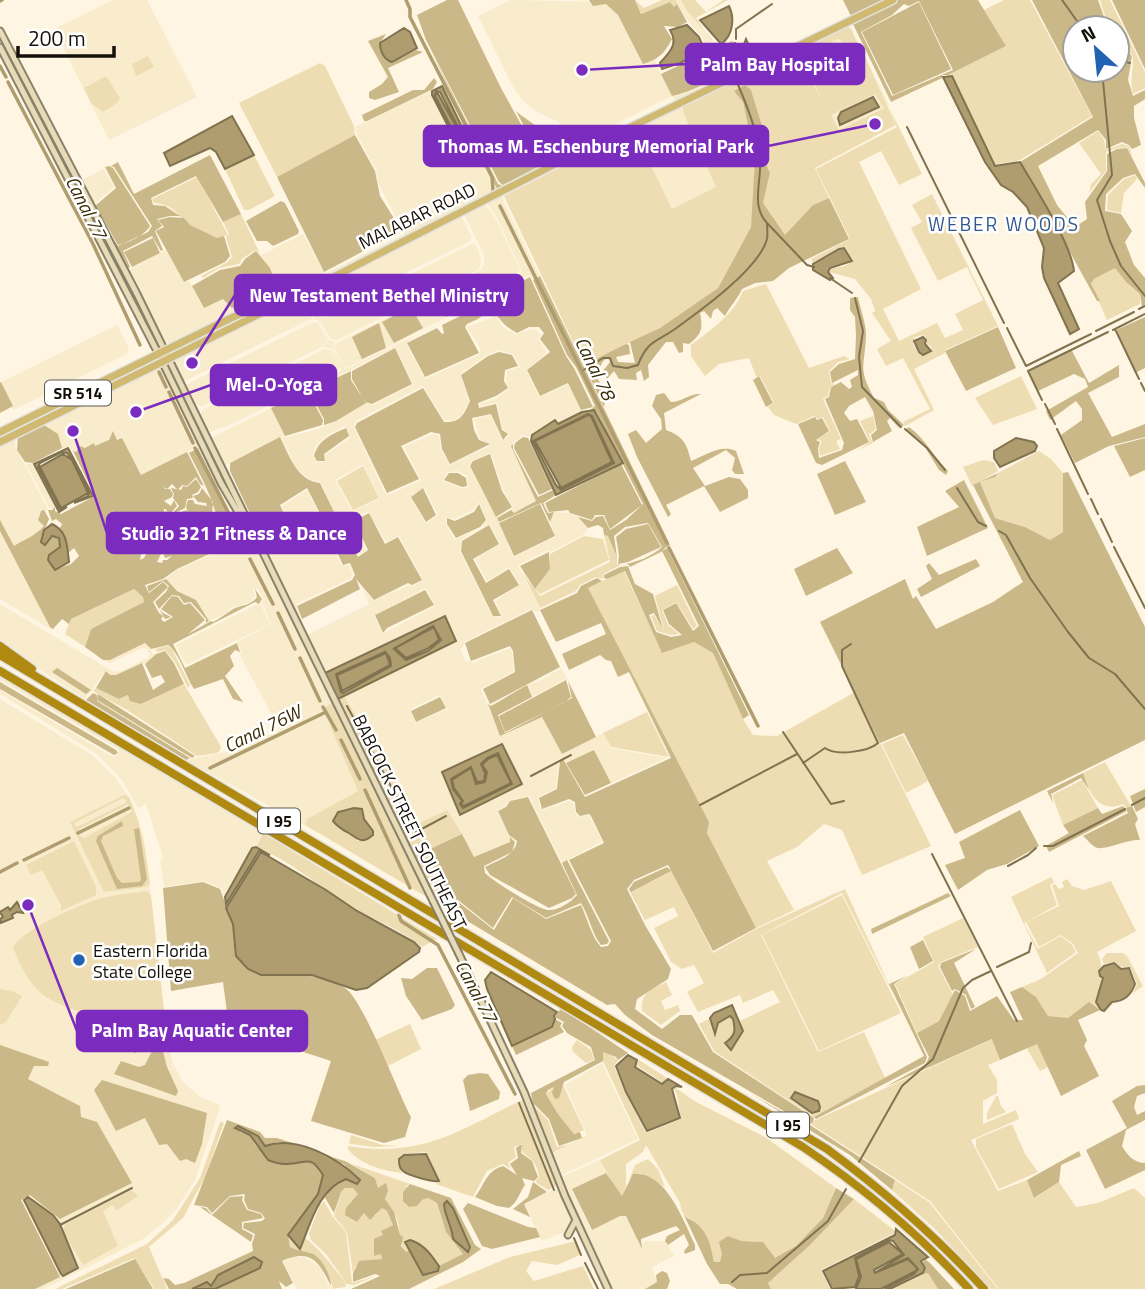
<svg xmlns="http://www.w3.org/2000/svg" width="1145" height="1289" font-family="'Titillium Web',sans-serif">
<rect width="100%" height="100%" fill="#fef6e2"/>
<path fill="#f9eccc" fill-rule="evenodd" d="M113,0h34l50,97 -88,43 -55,-111z
M510,0l101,2 42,54 19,40 35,-13 -2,-29 4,-2 -7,-15 -21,-25 -5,-12h5l6,11 24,27 16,33 4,1 -55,30 -4,-6 -98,49 -8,-16 -9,-8 -20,-9 -15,-12 -10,-15 -34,-69z
M843,26l8,2 38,77 -50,25 -44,-78z
M445,82l53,109 -170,85 -2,-3 79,-39 -27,-51 -2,-13 -19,-35 -2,-8 78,-37zM441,87l32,63 -12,6 -5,-2 -5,-10 1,-10 -20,-39v-4z
M682,106l2,8 32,73 -44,22 -38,-79z
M104,169l10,18 -21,18 -13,-24z
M500,194l40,82 -7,4 -3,-5 -7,3 -5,7 -106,53 -6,6 19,35 55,-25v-6l-13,-21 29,-11 8,12 12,6 18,-6 7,7 -3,4 7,9 1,6 -20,16 13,27 29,-13 14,28 -25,12 -2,-3 -23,14 -4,2 -5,-2 -9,7 -2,4 24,55 -23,13 -2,-4 2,-3 -10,-17 -12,-37 -18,7 -4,6 30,56 14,35 43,-20 -6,-15 4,-10 14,1 10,4 10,11 -5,7 -33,17 -2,-2 -30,15 22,43 -1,3 -4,1 -4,-3 -67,33v4l-4,3 6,13 4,-1 2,2 38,-15 2,4 2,19 -33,18 19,47 42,-19 20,37 41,-21 8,15 56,10 -56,25 -17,-33 -28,13 -3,-5 -4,2 -3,28 -18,9 2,10 3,3 26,-9 5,2 1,10 4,4 10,-2 13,26 -40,22 -33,-67 -19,4 -5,6 -8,4 14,29 -1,3 -36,15 -12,-23 -45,-9 -20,-40 -53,-89 112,-54 -11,-26 -122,58 -18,-38 64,-32 -6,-14 11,11 34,-16 5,1 10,-6 -24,-44 -13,6 -18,-31 -15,9 13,30 -8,5 -15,-29 -16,8 14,31h8l4,9 -3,5 -54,25 5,16 -3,1 -50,-102 4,3 15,-7 16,26 12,-8 -13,-27 25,-16 18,36 12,-6 -16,-38 -10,-2 -15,-12 -14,-30 37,-9 40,-22 7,-4 7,2 40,-21 -18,-37 -86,44 -38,15 67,-32 3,-5 -9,-20 -8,-2 4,-7 -10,-20h-5l-26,13 27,-14 1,-5 -12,-20 4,-1 9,22h7l-3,7 9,18 6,2 -2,7 13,20 159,-77 14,-15 2,-8 -24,-51 -11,-16zM498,350l15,4 7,13 -13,4 -1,10 3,8 -12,9 -18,6 1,2 17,-3 6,26 6,7 -7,5 -11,-26 -17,4 6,20 11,6 -41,20 -9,-15 -2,-14 -7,-2 -28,13 17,33 -31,14 -5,-1 -31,-66 2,-6 67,-35 21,34 9,1 9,-6 7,-14 -9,-27 27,-19zM345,426l5,12 -25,17 1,7h-9l-4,-6 2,-10 14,-12zM363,464l17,35 -28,12 -17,-31zM458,471l9,5 1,11 -5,2 -20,-8 5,-9zM424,487l14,28 -12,9 -16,-27zM479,502l8,18 -5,7 8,-3 10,20 -25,15 12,22 22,-14 11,17 -25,17 7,16 -10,-1 -32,-65 1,-11 16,-10 -22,10 -9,-16v-7l9,2 18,-9zM426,588l9,18 -53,28 -8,-19zM440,695l7,14 -32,14 -5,-14zM502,744l20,40 -62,31 -18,-42z
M484,203l12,16 24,50 -9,16 -165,83 -12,-20 1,-4 146,-74 3,-5v-9l-19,-40 1,-4z
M459,216l3,2 10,19 -3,5 -143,70 -6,2 -4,-3 -8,-17z
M303,234l23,42 -70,29 -10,1 -76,37 -5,-1 -4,-3 -2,-8 -30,-61 37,-20 18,31h5l14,27 20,-9 10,9 35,-12 -5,-38 -4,-2z
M472,244l4,1 5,13 -1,9 -4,4 -139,69 -7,-1 -9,-18 2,-4z
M303,296l10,18v4l-130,64 -9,-18v-5z
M314,322l4,1 9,17 -3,6 -122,60 -8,-2 -9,-17 2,-3z
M117,325l12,23 -2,6 -114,56 -12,-28z
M324,349l7,1 9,17 -3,5 -105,52 -24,9 -8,-17 2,-6z
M156,368l6,1 3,3 36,73 -60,30 -19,-37 -5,2 -4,-8 -4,8 -14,7 -15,1 -4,4 -3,-1v2l-4,-7 -7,3 -4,-15 -14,-9 -13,5z
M271,408l14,28 -61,30 -13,-28z
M16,437l-1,9 33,64 -7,2 -3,4 7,9 -9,11 -11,3 -11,8 -14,-27v-75z
M26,464h8l21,41 -3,3h-3z
M242,522l23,40 68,140 -10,7 35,82 -51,28 -1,7 -120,-66 45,-9 37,-16h5l7,-5 -41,-76 3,-2 -5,-10 34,-18 -9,-21 1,-5 -5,-9h-5l2,7 -5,6 -19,6 -4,5 -18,8 -13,-21 -19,-9 -11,-12 11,-9 40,-18 15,-5 5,-7 -6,-10z
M0,529l53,100 -1,1 -52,-31z
M260,603l10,21 -84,41 -10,-20z
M0,604l112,67 7,1 29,-14 2,-4 -3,-5 -5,-1 -32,15 -7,-3h7l35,-17 9,12 -9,9 -4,-1 -25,12h-6l-4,-4 -21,28 -85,-55z
M561,668l7,13 -3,-2 -33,18 -5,-12 14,-5z
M0,677l263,156 -38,65 -4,-10 -17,-7 -40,6 -4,-26 3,-4 -17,-53 -8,4 -16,-28 -24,-25 -98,-61v-4l113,67 6,-3 -1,-5 -118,-69z
M0,699l92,56 22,21 15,21 9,21 7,26 21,184 6,33 10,20 18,16 18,7 2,4 -25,72 -19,30 -12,12 -21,17 -99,50h-44z
M602,1063l36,76 -76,36 -9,-22 34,-18 -22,-50z
M600,1160l6,13 -34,17 19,40 29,-14h6l11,20 1,7 5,4 -1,-3 4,-3h19l9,15 -22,11 5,15 -12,7h-37l-26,-64 -40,16 -18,-37 41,-20 -2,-8z
M295,1257h9l15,9 12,23h-34l-14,-28z"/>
<path fill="#eeddb2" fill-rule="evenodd" d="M635,0l9,8 18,-8h14l2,5 -4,2 -4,-5 -29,12z
M681,0h14l11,12 17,-12h5l-32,18 21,30h7l5,22 30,-13 1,4 -32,11 -17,-34 -24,-27z
M1004,0h26l62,116 -72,44 -25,5 -42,-89 -5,-1 58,-29 -22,-36z
M1100,0h10l35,72v16l-12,6c-4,-14 1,-24 0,-38l-16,-17v-11h-8z
M846,26l5,3 9,21 -6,5 -8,2 2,-3 -7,-14 -4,-1 -29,15v2l-3,2 -5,-9z
M795,52l26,46 -11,-24h8l16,-10 1,6 5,-2 1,-5v3l21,-11 3,2 31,68 -81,43 14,30 -16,7 -28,31 -22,-33 7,-30 -4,-9 -2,-32 -13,-42h-16l8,12 12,57 -2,49 -2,19 -33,61 -58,40 -76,37 -80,-169 130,-66 38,79 44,-22 -32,-73 -2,-8zM875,94l9,14 -45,22 -8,-15z
M148,56l6,11 -18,9 -4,-12z
M320,63l5,3 29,60 1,9 -78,42 -38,-74z
M106,76l14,22 -3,5 -14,9 -12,-9 -7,-15z
M889,107l33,67 -23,11 -18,-34 -22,11 62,127 -38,20 16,32 38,-18 8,15 18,-8 -8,-16 28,-14 -16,-33 -29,14 -27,-53 11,-6 -10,-17 20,-11 66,132 -53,24v3l-31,16 20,41 -29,16 -2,-4 27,-13 -27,-51 -17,8 -9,-17 14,-8 -19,-28 3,-2 -4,-12 -16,-20 -26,-7 2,-3 14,-3 8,-6 -8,-13 -7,1 -25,15 -2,-4 39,-20 -34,-70 81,-42zM923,335l3,2 1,7 4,3 1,4 -9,5 -5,-3 -5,-9 2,-7z
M1098,131l6,9 2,10 16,-6 7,2 4,12 -6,-11 -10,1 -11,4v19l-17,22 2,-9 10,-10 -22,-31z
M254,155l21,41 -26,14h-5l-19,-41z
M1135,175l2,4 -13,14 -3,20 -14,-3 1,-15 16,-16z
M197,177l31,58 -11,3c-8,-4 -18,-7 -26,-12 -16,-11 -14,-21 -37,-23l-2,-4z
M241,214l19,40 -4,-4 -13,8 -4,6 -20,4 -16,10 -2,-2 25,-13 6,-6 -6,-20 3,-3 -6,-12z
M1115,267l11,15 14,12v10l-33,16 -16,-36 3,-5z
M766,284l43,84 35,-12 6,3 -12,3 -9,9 2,12 4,1 -5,3 -2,9 -5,3 18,40 -5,2 4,8 -20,7 -1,-8 3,-6 -4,-3 12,-8 -7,-14 -5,2 -4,-3 -18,8 -22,-9 -6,-8 6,-4 -14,-27h-4l-7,-18 -30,6 -14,12 -14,-20v-11c20,-15 43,-31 52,-54z
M1021,376l16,33 -44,16 -18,-27z
M873,416l3,13 -7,6 4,8 -15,7 12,-8 -10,-21z
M1039,451l12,8 12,14v59l-13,8 -25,-13 -30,-9 -15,-36 15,-5 3,-4z
M983,460l11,2 4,9 -26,15 -9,-19z
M363,466l16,32 -26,12 -16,-29z
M604,535l4,1 9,21v7l4,1 -18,9v5l-7,-2 -16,8 -4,6 -36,17 -17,-35 17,23 70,-34z
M584,536l19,3 6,21 -69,34 -5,-5 15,-20v-15z
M624,571l38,81 32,-10 19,11 30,66 10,16 24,1 78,-44 76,154 -69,29 -20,-45 -18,-6 -27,23 -30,14 27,49 -38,18 -49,-95 2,-11 -122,-234z
M677,585l20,41 -4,3 -17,-27 -14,8 6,15 11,9 -8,1 -14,-4 -6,-15 3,-1 10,15 -9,-34z
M134,589l9,8 1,5 -53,27 -6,18 -20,-13 6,-15z
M168,646l4,3 18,36 -2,3 -13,-26 -10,-12 -8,2 -2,-3z
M184,684l36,61 1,4 -4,4 -20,3 -70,-46 -34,-19 3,-3 23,11 10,-4 12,9z
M344,696l53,89 20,39 30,-14 15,24 -36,17 25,50 -3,4 1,6 -13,-8 -100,-203z
M333,702l97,197 -125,-74 2,-6 51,-28 -35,-82zM354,808l8,1 2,10 9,12 -15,10 -11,-9 -5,-22z
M647,712l22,45 -58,-10 -8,-14z
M903,735l25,46 -22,12 -24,-49z
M1105,762l26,44 -5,2 -3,-4c-24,10 -34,-11 -40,-31z
M1082,780l16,28 -35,17 -11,-30z
M124,795l5,2c13,29 17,56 21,87l-5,3 -41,5 -34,-70zM123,798l4,4 -50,25 -3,-4zM128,804l4,7 -2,2 -46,25 -5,-3v-6z
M263,833l174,106 -15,8c-23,-19 -50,-28 -75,-43 -30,-19 -58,-44 -91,-57z
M74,841l22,46v8l-35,16v-6l-19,-35 -11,5 -5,-10z
M671,871l42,82 43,-24 89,-40 50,109 -53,-105 -81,42 57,117 46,-20 21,46 -71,39 -100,-66 -15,-27 11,-6 2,9 5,5 1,-9 12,-7 3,3c3,11 2,17 -8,24l18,-12 -3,-10 40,-19 -7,-12 -30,13 -3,-8 -42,17 -11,-20 17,-9 -10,-18 -12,4 -11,-7 -17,-34 24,-12 -4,-9 -29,13 -14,-28zM798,1092l18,7 -4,14 -19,-12z
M1051,877l3,5 -4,3 7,20 -33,18 14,26 23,-13 11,9 4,7 -29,21 -36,-76z
M1067,879l5,7 12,4 27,-9 25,50 -39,21c9,19 4,30 -1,50l4,8 -11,-7 -21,15 -20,-2 -12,-19 -14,-10 19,-8 37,-26 -5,-9 -12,-9 -22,12 -13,-25 33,-16 -7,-21 3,-1 4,5 5,-2 -2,-5z
M147,891l4,5 15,132 -16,3 -10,-1c-26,-9 -78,-20 -98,-36 -14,-11 -22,-30 -29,-46 6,-17 71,-46 90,-50 14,-4 29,-5 44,-7z
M842,895l59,118 -82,38 -57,-116z
M963,918l15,29 -37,15 -3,4 15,29 -14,26 -22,12 -22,-49 39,-22 -11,-25z
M1107,953h16l4,3 16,30 -11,8 5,-10 -7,-17h-9l-7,-5 -10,2 -2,-5z
M666,982l6,13 -11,6 4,9 13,-5 2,6 -19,14 -19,-14c-1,-20 8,-20 24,-29z
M0,989l12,2 10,5 -16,26 -6,3z
M410,1024l11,25 -33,17 -13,-26z
M993,1039l7,21 -12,5 9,15v13l-14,8v23l33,-14 3,9 -48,21 27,51 29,-11 8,18 24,-16 17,25 22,-4 36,-15 11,10v91h-146l-69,-88 -121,-78z
M577,1040l14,10 3,10 -8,3 -13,-11 -1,-5z
M1037,1043l11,24 -8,4 -14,-24z
M605,1051l13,9 -4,6 11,26 21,41 35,-14 -4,-24 -3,-6 2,-1 20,14 69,35 71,51 -13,30 -27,28 -21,13 -12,-17 -21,-1 -14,-5 -8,26 -6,1c-2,-15 -8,-27 -17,-38 -8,-10 -15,-6 -17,-22l-34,-58 -3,7 -17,12v22l-4,11 -4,-3 -18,-34 40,-20 -37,-79 -1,-9z
M639,1060l28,18 -4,5 -27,-18z
M563,1085l21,45 -10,4 -16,-20 -12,-20 9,-8 3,12z
M996,1096h2l3,10 5,6 -19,8v-7z
M530,1097l2,7 16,16 9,27 13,-3 -20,10 -22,-56z
M522,1100l36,85 -10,5 -13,-8 4,-5c-2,-13 -6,-17 -17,-25v-8l-8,3 2,10 -8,6 3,6 -8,-5 -16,7 -14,26 -37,-13 4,-4 -14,-28 -22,2 -6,4v8l5,7c-19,-2 -43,-8 -55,-24v-3c74,12 110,-15 174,-46z
M220,1122l4,1 -19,54 -22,41 -34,29 18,42h-13l-20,-31 -72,31h-7l92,-45 26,-24 27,-42z
M1012,1124l13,30 13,18 -39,17 -23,-42v-8z
M351,1135l32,10 16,1 -26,1 -22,-3 -2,-1z
M648,1159l10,10 7,18 -25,-14 -11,7 6,-15z
M352,1164l58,20 -4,2 16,14 6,-2 9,5 9,29 18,23 -25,11 -11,-15 -22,-9 4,8 -4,2c-9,-11 -4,-26 -12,-39 -3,-5 -7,-8 -9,-14l3,-8 -3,-7 -7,4 -3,-10z
M895,1180l34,22 69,87h-7l-56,-60 -43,-39z
M345,1188h8l5,6 -1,28 7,-9 11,3 7,-8 5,3 6,14 -12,6 3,3 -10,22 7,-2 1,5 -27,7 -2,7 -6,-41 -13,-16 7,-24z
M132,1190l6,6 -22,15 -3,-6 -10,6 15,35 -35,19 -19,-32v-8z
M854,1199l40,31v3l-73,37 9,19h-59l-3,-6 42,-38z
M324,1201l9,16 13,15 6,51 24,-7 -22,9 -7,-1 -21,-30 -15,-14 -2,-6 10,-27z
M288,1235l12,13 5,-10c16,12 28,29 41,45l-1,4 -12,2c-3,-11 -8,-30 -21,-35 -7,-3 -15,-3 -22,-7z
M576,1241l4,14 -23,10 -25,-4 -6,10 8,10 49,-15 11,23h-160l76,-32z
M928,1272l10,17h-45z"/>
<path fill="#cbb889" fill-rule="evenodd" d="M447,0h11l43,88 42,76 -40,21 -4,-3 -73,-142 -9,-25z
M589,0h46l6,14 29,-12 4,5 3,-3 10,18 -9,5 -14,-1 8,13c-8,15 -13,20 -29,25l-25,-49 -12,-11 -13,2z
M843,0h40l-32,16z
M897,0h81l28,46 -58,29h-6v3l-51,24 -39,-80zM919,1l34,69 -61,26 -31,-64 31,-17 12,-11 5,2z
M1032,0h66l10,28h-33v42h42v-29l15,15 -4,24 5,16 12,-6v9l-11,7v12l7,27 -9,4 -3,-4 -7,-3 -16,7v-9l-8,-10 -60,36 19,39 18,22 12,-8 -2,-17 22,-31v-17l10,-5 10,-1 18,35v5l-10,-14 -12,4 -17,16 -1,17 16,3 11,17 -7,11 9,23 11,13v27l-3,2 -2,-13 -14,-12 -11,-14 -21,11 -3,5 9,17h-3l-77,-139 73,-45z
M1112,0h33v69z
M919,2l32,67 -58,26 -31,-63z
M386,34l-6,9 12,19 24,-12 7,2 -35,16 11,24 -24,8 -6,-2v-6l13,-8 6,-7 -20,-36z
M731,41l6,2 1,3 -6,22 -3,2 -4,-25z
M431,51l67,133 5,2 41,-22 -28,-53c18,16 40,22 51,45l-69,35z
M705,53c6,5 7,11 10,19 -7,14 -28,20 -43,24l-11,-22z
M434,78l3,4 -4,7 -66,32h-3l-2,-6 51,-25h11z
M745,85l6,5 13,42 2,32 4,9 -7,30 22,32 28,-30 16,-7 20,41 -60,29 -16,13 -18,2 -13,6c-5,11 -12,17 -17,27l-8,-8 -4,3 -2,8 -7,-8 -4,2c3,16 2,21 -11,31l-6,-1v9l-4,1 -6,-11h-7l-18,23 1,12 -5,4 -3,-11 -5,3 1,7 -18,-1 -5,-8 -7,8 -5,-7 8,-10 -2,-4 -5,3 -4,8 -5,1 12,27 -2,10 -20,-42 42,-21 3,1 1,9 -14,3 2,5 17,1 -5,-21 30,-14 58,-40 33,-61 4,-68 -12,-57 -9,-11z
M355,135l20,36 5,25 20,32 -10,9 -66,35 -47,-95z
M210,155l31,59 -18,8 -27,-46 -45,22 2,7 12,1 15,10h-10l-13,3 5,7 -7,5 8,19 -2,1 -9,-15 -29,15 7,16 -2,1 -24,-43 14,21 30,-14 4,-6 -38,-59 -3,-1 7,-4 16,32z
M109,166l4,2 37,58c-5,9 -22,17 -32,19l-23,-39 21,-18 -11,-21z
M281,201l4,2 14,28 -1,3 -25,12 -6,-5h-10l-11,-20z
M170,217l14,1 6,7 27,13 7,-2 6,20 -5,6 -41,20 -28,-51 8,-4 -6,-7z
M153,238l7,15 -28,14 -8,-15z
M256,251l14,17 7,19 -10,4 1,5c-12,4 -23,7 -36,12l-9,-9 -19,9 -12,-22 28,-16 20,-4 5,-7z
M540,276l130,269 -2,3 -2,-1 -5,5 -31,15 -2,-3 -7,1c14,-2 32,-9 41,-18l-14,-24 -23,4 -11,9 3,21 -9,-21 -4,-1 -1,-7 -5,-3 -10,3 -10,-11 14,4 4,-4 7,-1 7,14 16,-10 17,-16 -46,-91 -7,-3 5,-4 -19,-39 -9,-12 -34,-75z
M530,277l36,79 8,12 19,39 -12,3 -13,-27 -28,13 -13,-26 23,-18 -10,-13 4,-6 -5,-6h-10l-12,6c-12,-6 -18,-14 -25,-25l-14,11 -11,5 -2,3 14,26 -54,24 -18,-34 30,-15 5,6 2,-1 -2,-8 77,-38 5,-7z
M449,289l4,9 7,-2 5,12 -19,9 -10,-22z
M858,297c2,12 8,25 8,38 -1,33 -9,31 8,63l10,4 4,8 16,15 -5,3 -9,-10 -3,3 5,10 -19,11 -2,-7 6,-5 -4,-19 -8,-14 -16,9 -5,7 6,8 7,-2 12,23 -47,23 -6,-2 -18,-39 17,-7 2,3 5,-2 7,13 -13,9 4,2 -2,6 1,10 23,-8 2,-7 -19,-44 4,-2 2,-10 10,-5 8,7 3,-2 -2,-7 8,-5v-5l-26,13 -2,-11 9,-8 16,-5 1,-24 -1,-18 -5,-7v-12z
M411,307l12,21 -29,15 -12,-21z
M1145,317v51l-10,5 -19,-43z
M379,323l7,25 -24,11 -10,-22z
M998,327l18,41 -50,23 -21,-40z
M395,348l17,36 -40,20 -7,-2 -13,-23v-8z
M1071,349l18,34 30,-18v12l-31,16 24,44 33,-13v13l-36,9 -34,17 -14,-28 21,-15v-11l-6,-8 -26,19 -4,-9 42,-24 -3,-8 -11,-5 -36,17 -10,-20z
M499,352l13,3 6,11 -13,4 -1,11 4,7 -12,8 -18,7 1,5 17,-4 6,26 6,4 -5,6 -12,-26 -19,4 2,12 5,10 11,4 -40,20 -8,-15 -2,-15 -9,-2 -30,14 18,33 -32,14 -32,-66 2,-4 66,-35 21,34c16,1 20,-7 26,-21l-9,-26 27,-19z
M351,371v9l15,23 -30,18 -12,4v-6l-15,-28z
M759,376l14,27 -7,4 -13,-27z
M1,382l12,24 -13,7v-30z
M308,392l15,28 -1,5 -37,11 -14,-28z
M664,393l7,9c11,0 19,-9 30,-8l-37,19 2,17c17,6 21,14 25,31 14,-5 30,-17 45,-10l8,23h-9l-3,-4 3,-12 -9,-8 -33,18 12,18 24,-9 11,2 8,11v8l-28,14 -16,-26 -38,19 5,9 -3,3 -31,-60 -9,-23 8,-4 10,13 16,-14 -1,-10 -9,-13 4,-11z
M44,425l14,9 4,14 -29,15 -8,-1 -8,-12 1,-15z
M909,427c17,12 24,30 39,44l-2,4 -7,-5 -14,-23 -20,-17z
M346,428l3,8 -25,18 1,7h-8l-3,-5c4,-16 18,-22 32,-28z
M113,431l4,9 5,-2 19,37 46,-23 17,34 -4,-2 -4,-7 -9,9 -5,-1 -4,5 -6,-6 -5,5 -3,-2 1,2h5l3,5 -1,3 -8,4 7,5 3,-6 3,6 -8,9 -3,-6h-2v7l3,5 -8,8 -1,10 -5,3 2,4 -4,1 -5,-6 -6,-1 2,10 -2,10 4,-2 4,-7 6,-2 7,5 -4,8 5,1 1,-3h4l5,-4 -7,2 -2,-5 4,-3 -6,-6 1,-6h4l3,-5 9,-1 -10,-7 9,-7 -1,-4 10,-4 2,2 -2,-5 2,-7h5l2,4 12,2 -1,-3 -8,-1 -5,-6 6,-2 3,-6 11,14 -1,13 3,-3 5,6 -4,4 4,4 -7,4 -2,8 -6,1 -1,8 7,-1 3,-10 6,3 3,-4 10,8 -56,26 -14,10 -18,6 4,8 14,-11 5,5 -15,15 6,11 4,3 -2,3 3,3 9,-5 -12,-8 11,-13 6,1 6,8 6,-2 15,17 -17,14 23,-13 2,1c8,-4 14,-9 20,-13 8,-4 18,-3 24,-12l-2,-8 7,10 -3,5 -4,-2 -82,42 12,24 52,-25 3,9 -5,-2 -5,6 4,10 -9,10 18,26 -10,-3 -10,-20 -29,10c-8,-12 -15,-37 -26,-44l-17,4 -6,-6 -35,17h-7l-18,-13 6,-18 53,-27 -1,-5 -9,-8 -63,30 -2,5 -7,-5 -9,10 -3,-2 -50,-96v-11l14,26c11,-7 21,-10 30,-20l-6,-6 3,-9 3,-1 5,9 -8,19 4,7 7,-9h4l5,7 -1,4 -10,8 10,13 11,-4 8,-8 -5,-8 -6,5c-4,-9 -2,-17 -8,-25l2,-4 -6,-5 -4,2 -4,-11h4l3,-3v4l6,3 34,-18 -22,-45 3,1 4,-6 5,2 9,-5 1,3 14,-6z
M280,437c9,18 17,44 40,46l17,35 -11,7 -19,-37 -27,17 14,28 -12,7 -14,-27 -15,7 -23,-49v-8z
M523,437l5,1 24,51 -13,6 -25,-47 1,-5z
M1145,438v32l-15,7 -16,-31z
M513,444v5l25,48 15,-7 3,5 -13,8 5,10 6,-1 -4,10 -9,-19 -42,19 -2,-4 14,-8 3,3 22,-12 -25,-55z
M198,448l38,76 -5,6 6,10 -3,2 -11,-8 -3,3 -7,-2 8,-8 -3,-5 3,-5 -6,-6c-5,-19 -16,-38 -26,-58z
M490,454l12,37 10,16 -16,10 -26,-51 3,-5z
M845,461l21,41 -31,13 -18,-41z
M621,464l21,41 -32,24 -6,-14h-9l-3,5 -22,-7 -2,-3 -19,2 -4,-9z
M1068,472l77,155v113l-190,94 -51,-101 -24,10 -60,-121 85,-43 8,20 3,-3 20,33 57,-27 30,-20 -50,-97 25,-12 -3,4 -15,5 15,36 30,9 25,13 13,-8v-59z
M449,473h9l8,5 1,8 -5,1 -18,-7z
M196,479l5,8 -3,5 -6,3 1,3 -6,1 -2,9 -10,5 -1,4 -5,5 -4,-12 5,6 9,-10 -6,-8 1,-4 -3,-6 10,2 2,-4 4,1z
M964,480l24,48 -61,28 -10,-29 42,-20 -14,-16z
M423,488l13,27 -10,7 -15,-25z
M479,504l7,16 -6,7 -24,11 -9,-14v-6l8,3 19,-9z
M540,504l15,32 -41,20 -15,-33z
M369,513l16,31 13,-7 24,43 -10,5 -4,-2 -34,17 -18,-21 4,10 -58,30 -5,-13 55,-26 3,-5 -5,-12 -7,2 -14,-30 13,-8 16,30 10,-7 -14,-29z
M648,524l13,23 -33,15 -10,2 1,-9 -3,-18 10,-8z
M489,525l10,19 -26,15 13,24 23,-14 10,16 -26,15 8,16h-8l-32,-65 1,-10z
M667,548l82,167 -6,4 -30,-66 -19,-11 -32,11 -37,-82 -18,8 -3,-1v-3l16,-8 8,-1 7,18 18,10 10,35 -9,-16 -5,2 7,17 15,5 11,-2 -13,-11 -6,-14 13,-7 17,28 6,-5 -37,-75z
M837,548l16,25 -47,23 -12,-27z
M549,552l1,17 -15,20 -15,-23z
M976,559l4,7 -59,31 -4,-8 15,-10 -6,-13 3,-3 10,12z
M597,578l5,3 -14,7 121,234 -2,11 49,95 -43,23 -45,-86 -34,15 -7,9 18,36 26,44 -3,10 -31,20 -2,10 27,20 18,-14h12l21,37 101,66 -1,4 -5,3 -156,-90 -27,-20 -10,-11 -8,1 -153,-92 -4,-7 7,-5 37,29 19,-32 33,21 35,-14c6,13 10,31 20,42l7,-1 3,-5 -42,-81 35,-17 -13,-27 -2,-2 -9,2 -4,-4 -1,-10 -6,-3 -27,10 -3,-11 18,-9 3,-28 3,-2 22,38 86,-39 -42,-86 -11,5 -7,-16 -5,-1 -6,-5 -31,15 -7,-16 44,-20 -5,-11 -45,19 -16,-32 37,-17 4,-7z
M166,579l11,12 19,9 13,21 -7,4 4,-2v-4l-15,-17 -7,1 -5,-7 -7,-1 -13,14 4,4 8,4 -6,2 -10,-17 11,-10 3,-6 -6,-5 -14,11 -2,-6z
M425,590l9,15 -47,23 -4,5 -8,-18z
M532,610l28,57 -70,37 -7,-15 32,-17 -2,-21 -3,-5 -39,15 -6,-18z
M165,651l9,12 10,21 -43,20 -11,-3 -2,-6 -9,4 -23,-11 10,-17 4,4h6l26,-12 11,27 12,-8 -4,-7 -9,3 -7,-14 11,-10z
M57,668l34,22 -5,4 -34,-22z
M566,680l5,17 -6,5 -60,30 -6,-16z
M568,681l28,56 -34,17 -20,-37 -42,19 -12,-32 3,2 36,-21 5,12 -34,18 7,18 67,-35z
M0,682l116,68 2,3 -4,2 -114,-66z
M93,693l4,2v6l93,57 -4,2 -100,-60z
M98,694l97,62 -3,2 -95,-58z
M440,697l6,11 -30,14 -5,-11z
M594,750l17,33 -26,12 -19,-32z
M1083,773l6,17 -8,-12 -30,16 2,9 -6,-12z
M1145,789v18l-9,5 -6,-16z
M528,797l48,97 -4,4 -23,10 -59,-33 -5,-8c13,-7 30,-11 32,-26l-8,-6 -11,-24 8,-4 4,-6z
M1123,806l4,5 -78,41 -3,-6 23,-13 -6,-8 35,-17 4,6z
M1132,806l6,13 -3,5 5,16c-14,-1 -37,12 -45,7 -4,-2 -8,-8 -12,-11l45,-23 -2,-5z
M1020,810l19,36 -32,18 -20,6 -29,20 -13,-25 20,-7 -6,-16z
M122,821l1,5 -20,10 -2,5 16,37 5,5 17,-1 2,-2 -7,-51 5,-1 8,51 -5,7 -25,3 -21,-48 2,-5z
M462,834l12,23 36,-15v-5l5,5 -3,10 -28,14 1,7c8,8 52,36 63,37 10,1 23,-8 29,-15l-15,-32 5,-3 42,81 -2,3 -6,1c-9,-11 -12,-29 -20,-42l-35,15 -34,-21 -19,31 -35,-28 -7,1 -25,-50z
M667,867l4,4 -40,21 19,38 -21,-41 5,-7z
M203,882l17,7 13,35 1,14 27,37c29,0 59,-3 84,13 18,11 53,105 66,129l-6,20 -21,6 -73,-22 20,-60 -102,-33 -6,-46 -52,9 -8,-103z
M948,893l3,3 -79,38 -1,-5z
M923,940l10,21 -14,8 -9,-22z
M976,949l-22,14 21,44 -4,2 -5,-14 -11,-6 -3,2 -12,-24 1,-4z
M427,968h10l18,37 -3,4 -30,11 -16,-24 -5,-18 11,1z
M907,976l-13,8 33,73 -2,6 -109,56 -2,-2 110,-61 -35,-72z
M1022,987l14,10 12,19 20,2 21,-16 11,8 -22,10 9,20 -3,6 15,30 -38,20 -24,-52 -37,16 -8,-21 -107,48 41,-23 3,-7 -12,-24 22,-12 16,-31 10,6 5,15 27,-15 17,24h9l-13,-28z
M561,1008l67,45 -10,7 -2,-3 -13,-5v9l-39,21 -5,16 -4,1 -3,-6 2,-6 -6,3 -2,4 12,20 16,20 6,-2 2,6 -23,8 -10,-27 -16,-16 -2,-10 64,-33 -4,-13 -24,-14 -5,-7 2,-4 -9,-5z
M555,1019l7,4 -2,3 4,6 -48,23 -4,-9 40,-18z
M130,1036l30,4 7,27 11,24 -2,5 -62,-22 7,-13 18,6 6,-2 8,-16 -3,-5 -5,1 -3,-3 -3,1 -3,10 -10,-3 1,-10z
M0,1045l49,17 -1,4h-14l-6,13 52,27 1,11 16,5 35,61 -72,36 -30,-24 -9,5 39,77 -25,12h-35z
M480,1073l8,1 12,18 -1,7 -29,12 -7,-31 5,-5z
M102,1080l105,33 -5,31 -7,19 -9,-4 -6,2 -13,-17 -8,1 -14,-27 -29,13 -22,-41z
M1145,1085v8l-8,3 -3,11 3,8 8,-4v9l-19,10 -4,16c5,9 12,17 23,17v7l-40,19 -19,-39 41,-22 -15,-27 25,-15z
M751,1094l56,32 3,-1 85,55 -3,10 -42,-35z
M227,1120l33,12 5,6h12l27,9 -27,-5 -12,4 -7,-10 -20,-10 2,6 10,3 6,11 30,18c20,-4 26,-8 37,12l-5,18 -30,40 2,13c7,4 16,4 23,7 10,5 18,22 18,32 -12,-24 -20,-38 -49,-25l11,22 -7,4 -7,-6 3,8h-67l45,-21 -45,14 -4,4 -5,-4 -14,7h-23l-6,-11 6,1 6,6 9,-2 69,-32 -1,-7 3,-10 -12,-6 1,-5 18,-2 3,-3 -4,-5 -13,-4 -4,-9 1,-6 -15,2 -18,17 -5,-6 -13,-2z
M520,1145h2l-1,8 11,8 6,16 -4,4 -12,-3 3,7c-6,8 -7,17 -16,23l-12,-2 -22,-9c10,-13 11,-26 28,-31l14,9 -7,-11 8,-6 -2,-10z
M1079,1151l2,5 -20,9 -2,17 -25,16 -7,-18z
M328,1156l17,5 30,17 3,10 8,-5 2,8 -3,8 9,13 6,23 3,2 -2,9 5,6 4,-2 13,25 15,-4 1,-5 24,-12 -17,-22 -9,-29 -9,-5 -6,2 -5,6 -8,1 -6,-6v-9l7,-8 41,14 24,47 6,4 -18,13 -54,27h-58l29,-13 -5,-2 -22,8v-9l6,-12 23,-2 -1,-5 -7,2v-17l9,-4 -2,-4 12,-6 -6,-14 -5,-3 -12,12 -6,-7 -7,9 -12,-7 1,-7 12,-14 -5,-6h-8l-4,4 -7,21 -10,-17 10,-12 12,-5 -1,-14z
M606,1173l16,23 11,-22c33,-3 50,46 62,71v5l-10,4 -1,-3 5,-6 -5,-11 -16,11 -3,-4 2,-5 13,-6 -4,-4 -35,13 1,10 -16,-33h-6l-28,14 -20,-41z
M533,1182l14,10 -23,12 6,13 -17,-8 15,-12z
M836,1188l18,11 -44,46 -42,38 3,6h-34l-9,-5h-8l-13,-20 -24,-51c4,7 9,6 14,11 12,10 14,24 17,38h6l2,-8 -3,-12 9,-6 14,5 21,1 12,16 21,-12 27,-28z
M243,1196l-1,4 5,10 14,4 2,4 -21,4v7l11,6 -2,7 -51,-35 6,1 6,7 18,-18z
M468,1203l60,24 8,1 4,9 -48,12 -10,-3 -19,-37z
M135,1259l18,30h-87z
M925,1259l5,4 24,26h-16l-10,-16 -4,1 2,-6 -3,-6z
M662,1271l5,2 3,8 -3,8h-22l12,-7 -1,-7z"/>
<path fill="#b09d6f" stroke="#817350" stroke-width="2" fill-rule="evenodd" d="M729,6c6,12 4,30 -8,38l-21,-24z
M687,25l12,12 6,14 -25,12 -18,6 -2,-6c9,-10 19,-19 10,-33z
M404,28l6,4 7,16 -25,14c-8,-2 -12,-11 -12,-19z
M746,39l8,18 -16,8 -1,-3z
M952,76l43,90 25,-4c15,26 51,81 54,109l-16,12 21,46 -9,5 -26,-56 -2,-11 2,-19 -17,-41 -14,-15 -12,-7 -16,-23 -42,-85z
M442,86l31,64 -12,6 -5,-2 -5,-10 1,-3 7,13 9,-3v-5l-28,-54 -4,-1 -2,6 18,37 -20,-39v-4z
M437,92l30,54v3l-8,3 -5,-10 -2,-13 -17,-33z
M873,97l6,10 -39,18 -2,-7 3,-6z
M232,116l22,39 -29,14 -9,-17 -6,-4 -40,18 -6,-13z
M844,248l8,13 -22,7 -2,4 5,6 -3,2 -17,-10v-6l26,-15z
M923,337l3,3 -1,4 6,7 -8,4 -4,-3 -5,-11z
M594,410l29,53 -67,32 -25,-54 1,-6 23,-15 3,4 24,-12zM588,414l4,2 22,47 -53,27 -5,-5 -23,-44z
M588,415l3,1 21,46 -51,26 -26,-47z
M1016,438l18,4 3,4 -2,5 -35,16 -6,-9v-7z
M68,448l25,48 -19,7 14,-7 1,-3 -16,-33 -6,-7 -5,-1 -22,11 -2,4 22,42 7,-2 -8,5 -25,-48z
M63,454l9,6 16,33 -27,15 -21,-41z
M52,524c16,7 15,23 17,38l-14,8 -7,-10 1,-5 11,-8 -1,-9 -7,-2 -7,9 -4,-3 3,-12z
M445,616l11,25 -120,59 -13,-26zM433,626l8,14 -13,11 -22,9 -12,-11zM385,652l5,6 1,8 -48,27 -2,-1 -5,-18z
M434,627l5,13 -12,9 -21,9 -11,-10z
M386,653l4,12 -48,26 -5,-16z
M502,744l20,40 -62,31 -18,-43zM498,753l14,31 -49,24 -3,-4 2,-3 -9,-12 -2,-10 20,-12 6,15 7,-1 1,-8 -4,-9 6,-6z
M497,755l14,28 -47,23 -3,-2 2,-3 -9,-13 -2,-8 19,-12 5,16 9,-2 2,-10 -5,-7 6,-6z
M354,808l8,1 2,10 9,12v4c-12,10 -14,4 -26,-3 -6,-3 -9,-5 -14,-11l5,-9z
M256,847l14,8 -11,-4 -33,53 -1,-7 27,-49z
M261,852l65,38 31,21 57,31 6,6 -1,4 -52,36 -11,2 -44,-15h-51l-13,-6 -12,-13 -3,-32 -7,-16z
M17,902l6,11 -6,-1 -5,3 1,3 -12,5 -1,-4 3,-2 -3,-5 8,-5 2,3z
M1114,963l7,6 8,-1 6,16c-4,11 -10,17 -23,18l-8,9 -3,-1 -5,-8 7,-24 -3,-2 -1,-5 5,-5z
M491,972l66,40 -3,4 1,3 -3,8 -40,19 -25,-57 -2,-9z
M732,1005l11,26 -12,19 -6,-7c10,-7 11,-12 8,-24l-3,-3 -12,7 -3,11 -5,-16 4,-5z
M628,1055l9,5 -2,7 27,17 6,-5 14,8 -6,-1 -4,3 8,29 -33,13 -21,-39 -10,-26z
M795,1092l23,9 2,6 -1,4 -7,2 -21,-15z
M238,1126l20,10 7,10c32,-11 73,12 95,34l-3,4 -11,-5c-28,11 -35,44 -46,70l-12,-14 30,-41 5,-19c-14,-23 -17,-10 -38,-11 -6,0 -12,-2 -17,-4l-18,-25 -15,-7z
M426,1154l13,27c-7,1 -30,-5 -36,-10 -4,-3 -4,-7 -4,-12l5,-4z
M28,1197l25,18 7,9 18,44 -15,8 -2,-2 -37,-74z
M447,1201l6,7 17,39 -2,5 -15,-13c-1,-14 -8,-21 -9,-35z
M896,1229l32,28 -7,4 4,7 -2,5 -33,16h-5l29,-15 4,-5 -10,-11 -32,14 28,-17 -11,-14 -5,-1 -33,18 4,18 -4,11 -23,2 -9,-18 72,-36z
M410,1240c14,4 21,15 29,26l-1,5 -15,4 -18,-33z
M889,1242l14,12 -29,16 1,3 33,-14 9,9 -1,3 -35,18h-25l5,-12 -5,-18z
M254,1257l8,5 -2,6 -45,21h-23l15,-7 4,4 7,-11z"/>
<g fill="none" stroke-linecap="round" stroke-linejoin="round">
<path stroke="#817350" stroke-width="2" d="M1062,0l20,28
M736,39v-10l36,-25
M1117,60l13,3
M731,68l-1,-14 5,-11
M1102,70l10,105 -15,25 13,41 11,25 24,30
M907,127l97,196
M767,223l40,42 7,2
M830,278l22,15
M855,298l8,33 -4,26 3,30 39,40
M1139,309l6,-3
M1007,328l19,38 65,-32
M1115,329l24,50
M1113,330l32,-16
M1096,331l38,-19
M582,371l21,-13h7l3,8 14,2 11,-3c9,-24 17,-22 37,-36 25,-18 84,-60 92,-90 1,-5 0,-12 0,-16 -14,-15 -8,-34 -7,-53 1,-31 -12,-62 -24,-90
M1141,383l4,8
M1042,400l-14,-29 80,-39
M1045,404l10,20
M905,429l22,19 18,22
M1057,429l31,65
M957,488l21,34 8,4
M1091,499l7,15
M1101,519l11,23
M999,531l7,4 24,43 38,54 21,26 26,16 30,35
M1114,547l31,61
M347,706l69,126 30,-16
M783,732l48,72 13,-3
M803,763l22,-15c11,8 43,4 53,-5l-36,-77v-16l9,-6
M531,776l40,-21
M700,805l97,-51
M1132,805l13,-7
M1044,846h9l72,-37
M932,854l85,167
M1008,866l20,-11 8,-7
M997,967l32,-15 2,-9
M519,1103l35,87
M859,1162l43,-76 31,-27 30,-71 9,-8 19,-9
M60,1225l72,-37
M574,1238l7,17
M585,1263l13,26
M732,1282l8,-7 27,-2 61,-52 18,-32"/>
<path stroke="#b09d6f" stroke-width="3.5" d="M406,0l4,9v8l82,160 1,13
M0,1l2,-1
M0,66l6,11
M8,82l85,162 47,101
M500,206l167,337
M159,372l7,15
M169,392l24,51
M195,448l53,103
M669,548l89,178
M250,559l23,45
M278,613l17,36
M300,658l20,43
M323,707l13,23
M341,740l19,39
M210,768l116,-56
M365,790l45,98
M78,833l51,-25
M24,860l45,-22
M0,872l17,-9
M399,915l2,6 37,24 77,149"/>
<defs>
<path id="secondary" d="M0,31l137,263 296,607
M0,47l158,306 63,130 28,48
M459,954l65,138 41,104 43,93
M568,1235l8,-15"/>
<path id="primary" d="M0,432l231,-114 75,-32
M0,442l304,-150 269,-137 320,-155"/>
<path id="highway" d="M0,646l32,23
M0,655l827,494c57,42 109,87 157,140
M0,671l803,476c61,41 117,88 166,142"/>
</defs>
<use href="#secondary" stroke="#8a816b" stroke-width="9"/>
<use href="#primary" stroke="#e3e2e1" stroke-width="10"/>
<use href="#highway" stroke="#e3e2e1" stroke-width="11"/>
<use href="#secondary" stroke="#e7dcb7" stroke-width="5"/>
<use href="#primary" stroke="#d0b970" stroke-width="7"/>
<use href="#highway" stroke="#b08a10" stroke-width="8"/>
<defs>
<path id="secondary-bridge" d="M433,901l26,53"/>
</defs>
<use href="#secondary-bridge" stroke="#8a816b" stroke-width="9" stroke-linecap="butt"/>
<use href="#secondary-bridge" stroke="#e7dcb7" stroke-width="5"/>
</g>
<circle fill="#2262b3" stroke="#fff" stroke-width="2.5" cx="79" cy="960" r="7"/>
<g text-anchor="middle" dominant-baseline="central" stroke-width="5" stroke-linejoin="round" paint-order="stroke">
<g fill="#fff" stroke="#5a5852" stroke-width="2">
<rect x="45" y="380.5" width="66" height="25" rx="5"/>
<rect x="258" y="808.5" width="42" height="25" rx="5"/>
<rect x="767" y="1112.5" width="42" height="25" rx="5"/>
</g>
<g font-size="16" font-weight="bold" fill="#141008">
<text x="78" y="393">SR 514</text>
<text x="279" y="821">I 95</text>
<text x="788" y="1125">I 95</text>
</g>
<g font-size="18" fill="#141008" stroke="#fff">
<text transform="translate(417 216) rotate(-26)">MALABAR ROAD</text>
<text transform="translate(410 822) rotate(64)">BABCOCK STREET SOUTHEAST</text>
</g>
<g font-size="18" fill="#141008" stroke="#fff" text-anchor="start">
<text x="93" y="950">Eastern Florida<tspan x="93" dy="21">State College</tspan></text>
</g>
<g font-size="19" font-style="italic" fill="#392b03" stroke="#fff">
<text transform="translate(87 207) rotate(63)">Canal 77</text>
<text transform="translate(596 368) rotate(64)">Canal 78</text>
<text transform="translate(262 728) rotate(-26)">Canal 76W</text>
<text transform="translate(477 991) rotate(62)">Canal 77</text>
</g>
<g font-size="19" letter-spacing="2" fill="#2f588e" stroke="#fff">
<text x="1004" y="223">WEBER WOODS</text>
</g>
</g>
<path fill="none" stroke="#7b2cbf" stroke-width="2.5" d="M582 70L686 64M875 124L768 146M192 363L235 295M136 412L211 385M73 431L107 533M28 905L77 1031"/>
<g fill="#7b2cbf" stroke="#fff" stroke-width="2.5">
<circle cx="582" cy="70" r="7"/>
<circle cx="875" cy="124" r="7"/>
<circle cx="192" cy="363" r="7"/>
<circle cx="136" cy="412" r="7"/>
<circle cx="73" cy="431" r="7"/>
<circle cx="28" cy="905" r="7"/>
</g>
<g fill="#7b2cbf" stroke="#7b2cbf" stroke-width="2.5">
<rect x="686" y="44" width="178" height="40" rx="7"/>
<rect x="424" y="126" width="344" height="40" rx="7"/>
<rect x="235" y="275" width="288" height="40" rx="7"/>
<rect x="211" y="365" width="125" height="40" rx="7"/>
<rect x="107" y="513" width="254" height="40" rx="7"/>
<rect x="77" y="1011" width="230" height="40" rx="7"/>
</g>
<g font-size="19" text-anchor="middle" font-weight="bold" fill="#fff">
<text x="775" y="71">Palm Bay Hospital</text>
<text x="596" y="153">Thomas M. Eschenburg Memorial Park</text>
<text x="379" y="302">New Testament Bethel Ministry</text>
<text x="274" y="391">Mel-O-Yoga</text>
<text x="234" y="540">Studio 321 Fitness &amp; Dance</text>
<text x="192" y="1037">Palm Bay Aquatic Center</text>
</g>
<g transform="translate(1096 49) rotate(333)"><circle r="33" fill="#ffffff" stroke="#a19f9c" stroke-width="2"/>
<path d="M0-5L12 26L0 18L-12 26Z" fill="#2262b3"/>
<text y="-10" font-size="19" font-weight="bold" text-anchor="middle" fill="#141008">N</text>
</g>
<path d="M18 46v10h96v-10" fill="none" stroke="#141008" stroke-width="3.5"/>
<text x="28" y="46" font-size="21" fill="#141008" stroke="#ffffff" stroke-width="5" paint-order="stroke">200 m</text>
</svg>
